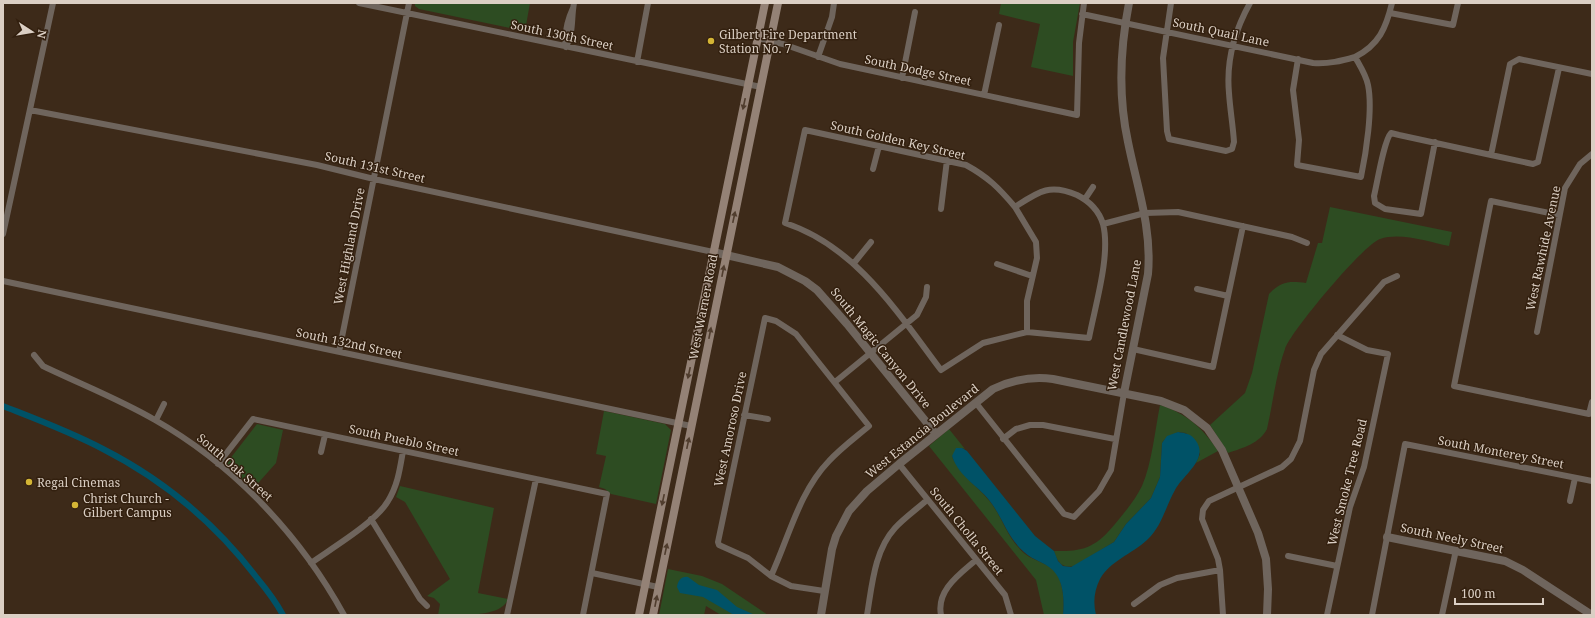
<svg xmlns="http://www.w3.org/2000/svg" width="1595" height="618" font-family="'Noto Serif',serif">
<rect width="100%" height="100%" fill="#3d2a19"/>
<path fill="#2d4c22" d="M415,3h115l-5,28 -106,-22 -4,-3z
M1001,3h79l-7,39v34l-42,-9 9,-43 -41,-10z
M1330,207l122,25 -3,14c-21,-4 -48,-14 -69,-7 -16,5 -89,92 -95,110 -9,25 -12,54 -18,80 -7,14 -24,19 -39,24l-18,-28 35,-32 7,-20 17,-79c12,-13 21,-13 37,-11l12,-40h4z
M1160,405c27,9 43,23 58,46l-22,12 4,-9 -14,-21 -8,-1 -13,7 -3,4 -2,34 -9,21 -25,26 -12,18 -38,23c-13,5 -19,-3 -22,-14 30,1 42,-4 61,-27 10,-12 20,-24 27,-38 10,-23 13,-56 18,-81z
M604,411l61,13 6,6 -15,74 -45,-10 -6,-5 -6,-2 7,-31 -10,-2z
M257,424l26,6 -7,33 -23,26 -27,-25z
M949,429l16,20 -3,-1 -10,8c7,19 27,31 39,47 13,17 16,36 34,51 9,7 24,9 31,19 8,11 8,29 7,42h-19l-8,-35 -107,-134z
M400,486l94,22 -16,85 30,6c-6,19 -50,16 -70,16l2,-11 -6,-6 -7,-2 23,-17 -45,-77 -9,-5z
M668,569l34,7 20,8 46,31h-47l-15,-9 -2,9h-45z"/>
<path fill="#005267" d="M1178,432c7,1 14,2 18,9 13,18 -13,34 -21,49 -10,18 -13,36 -28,50 -15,14 -37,21 -47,39 -6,12 -7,24 -4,36h-33c1,-13 1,-30 -7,-41 -7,-11 -23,-13 -32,-22 -16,-14 -20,-31 -32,-48 -12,-18 -32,-25 -40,-48l4,-8h6l5,3 68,85 19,15 4,10 5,5 8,1 43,-25 12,-18 25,-26 9,-21 2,-34 5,-7z
M688,577l11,8 18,5 20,17 18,8h-21l-31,-18 -23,-4 -3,-6c1,-7 5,-11 11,-10z"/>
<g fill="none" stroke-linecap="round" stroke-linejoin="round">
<path stroke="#005267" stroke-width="6" d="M3,406c33,13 68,26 100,43 61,31 113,75 154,129 10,12 19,24 26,37"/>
<path stroke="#6f655d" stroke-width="6" d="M359,3l402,84
M1171,3l-8,55 4,73 2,8 57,12 6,-2 2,-7c-1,-16 -4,-33 -5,-49 -3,-32 6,-63 21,-90
M1390,13l63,12 5,-22
M1082,14l231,49c16,1 28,-2 42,-6
M757,38l26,6 57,20 237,51 2,-72 5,-40
M566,47c8,-16 5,-28 8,-44
M566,47c-2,-14 1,-26 7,-39
M818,57l14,-40 2,-14
M1298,59l-5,31 6,50 -2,25 64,12c5,-24 12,-68 7,-92 -2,-10 -8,-19 -13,-28 24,-12 31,-29 37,-54
M637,62l11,-59
M1559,68l-21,94 -5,2 -42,-9 19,-91 9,-5 73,15
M902,78l13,-66
M984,95l15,-70
M30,110l287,55 57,14 339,73
M805,130l161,35c22,12 33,23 49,42 23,-15 34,-24 62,-12 12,6 22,16 26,29 8,31 -8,82 -14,114l-62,-6 -44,11 -42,27c-43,-57 -85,-124 -156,-147z
M1435,142l-14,72 -36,-5 -10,-6 -1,-7c3,-12 10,-56 17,-63l8,2 92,20
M873,169l6,-23
M1085,199l8,-12
M1015,207l21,35 1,16 -10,43v31
M941,209l6,-49
M1559,215l-68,-14 -37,185 135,28 3,-12
M1103,224l42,-11 33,-1 114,25 15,6
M3,234l50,-231
M854,263l17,-21
M997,264l35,12
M3,281l688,145
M1197,289l31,7
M1537,332l28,-144 15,-24 12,-10
M1133,349l80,18 30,-141
M339,352l70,-349
M34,355l9,11c37,18 76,33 112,54 79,45 145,115 189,195
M835,382l82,-67 9,-18 1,-10
M976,403l88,111 10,3 25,-26 12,-21 13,-77
M744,415l24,4
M156,420l8,-16
M1003,439l13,-10 14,-4h13l72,14
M321,452l4,-17
M218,464l35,-45 354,75 -24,121
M899,464l106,131 6,20
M1570,501l5,-23
M371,519l49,80 7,7
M1288,556l49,10
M311,563c21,-15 65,-41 77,-62 10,-16 12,-33 15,-50
M592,573l66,14
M771,576c18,-39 28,-84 58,-115 12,-13 27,-24 40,-35l-73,-92 -20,-13 -11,-3 -47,224 1,3 29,13 23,18 20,10 33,5
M1134,604l26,-19 17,-7 43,-8
M507,615l29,-136
M867,615c5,-29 7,-64 28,-87 9,-10 22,-19 32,-28
M941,615c-5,-25 19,-41 35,-55
M1223,615l-3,-45 -2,-11 -16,-40 1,-9 6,-9 73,-34 9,-8 9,-18 14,-71 7,-16 63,-72 13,-6
M1327,615l23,-108 14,-40 24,-113 -21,-4 -30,-15
M1372,615l33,-171 187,37
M1442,615l14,-65"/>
<path stroke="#6f655d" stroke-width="8" d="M713,252l65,15 27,14 12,9 30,34 89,110
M1124,393l24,-119c4,-47 -11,-87 -20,-132 -10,-46 -8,-93 1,-139
M1387,537l118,24 18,9 69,45
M821,615l11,-66 4,-13 13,-25 18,-20 32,-27 94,-75c19,-9 38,-13 60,-10l108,22 23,9 23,18 15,22 36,83 8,26 2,30 -1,26"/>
<path stroke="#948276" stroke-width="8" d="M639,615l126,-612
M653,615l125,-612"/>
</g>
<defs><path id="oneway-solid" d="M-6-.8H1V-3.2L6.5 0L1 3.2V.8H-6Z"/></defs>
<g fill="#503d2e">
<use href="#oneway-solid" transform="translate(744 104) rotate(102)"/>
<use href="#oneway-solid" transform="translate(734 217) rotate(-78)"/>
<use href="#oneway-solid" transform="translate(723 271) rotate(-79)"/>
<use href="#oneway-solid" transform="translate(710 333) rotate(-79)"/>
<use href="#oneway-solid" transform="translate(689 373) rotate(102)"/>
<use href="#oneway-solid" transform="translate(688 443) rotate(-78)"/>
<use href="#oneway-solid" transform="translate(663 500) rotate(102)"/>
<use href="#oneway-solid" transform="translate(666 549) rotate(-78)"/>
<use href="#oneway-solid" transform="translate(656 601) rotate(-79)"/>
</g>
<g fill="#d4b535" stroke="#33200f" stroke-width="1.5">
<circle cx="711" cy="41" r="4"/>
<circle cx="29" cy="482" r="4"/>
<circle cx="75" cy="505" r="4"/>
</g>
<g text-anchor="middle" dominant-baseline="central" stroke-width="3" stroke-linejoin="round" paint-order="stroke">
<g font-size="12" fill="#dbcfc4" stroke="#33200f">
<text transform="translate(1221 32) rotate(12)">South Quail Lane</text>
<text transform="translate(562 35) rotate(12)">South 130th Street</text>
<text transform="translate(918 70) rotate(12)">South Dodge Street</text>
<text transform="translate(898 140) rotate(13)">South Golden Key Street</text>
<text transform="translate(375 167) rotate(13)">South 131st Street</text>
<text transform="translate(349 246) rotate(-79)">West Highland Drive</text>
<text transform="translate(1543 248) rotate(-78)">West Rawhide Avenue</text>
<text transform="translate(703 307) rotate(-79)">West Warner Road</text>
<text transform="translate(1124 325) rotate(-79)">West Candlewood Lane</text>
<text transform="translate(349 343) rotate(12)">South 132nd Street</text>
<text transform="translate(881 348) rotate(51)">South Magic Canyon Drive</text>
<text transform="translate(730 429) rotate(-78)">West Amoroso Drive</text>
<text transform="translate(922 431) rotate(-39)">West Estancia Boulevard</text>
<text transform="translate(404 440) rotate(12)">South Pueblo Street</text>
<text transform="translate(1501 452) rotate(11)">South Monterey Street</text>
<text transform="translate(235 467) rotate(41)">South Oak Street</text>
<text transform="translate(1347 482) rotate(-76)">West Smoke Tree Road</text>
<text transform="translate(967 531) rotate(51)">South Cholla Street</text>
<text transform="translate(1452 538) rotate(12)">South Neely Street</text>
</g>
<g font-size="12" fill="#dbcfc4" stroke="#33200f" text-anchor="start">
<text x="719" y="34">Gilbert Fire Department<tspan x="719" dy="14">Station No. 7</tspan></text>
<text x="37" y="482">Regal Cinemas</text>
<text x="83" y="498">Christ Church -<tspan x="83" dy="14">Gilbert Campus</tspan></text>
</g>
</g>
<rect width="1595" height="618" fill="none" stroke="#dbcfc4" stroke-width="8"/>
<g transform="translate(32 32) rotate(102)" stroke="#33200f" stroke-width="3" paint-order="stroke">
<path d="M0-3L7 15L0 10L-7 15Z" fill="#dbcfc4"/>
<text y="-6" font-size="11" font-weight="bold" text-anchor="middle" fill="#dbcfc4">N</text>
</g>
<path d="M1455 598v6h88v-6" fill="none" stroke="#dbcfc4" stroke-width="2"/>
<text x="1461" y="598" font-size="12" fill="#dbcfc4" stroke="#33200f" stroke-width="3" paint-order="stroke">100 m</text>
</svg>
